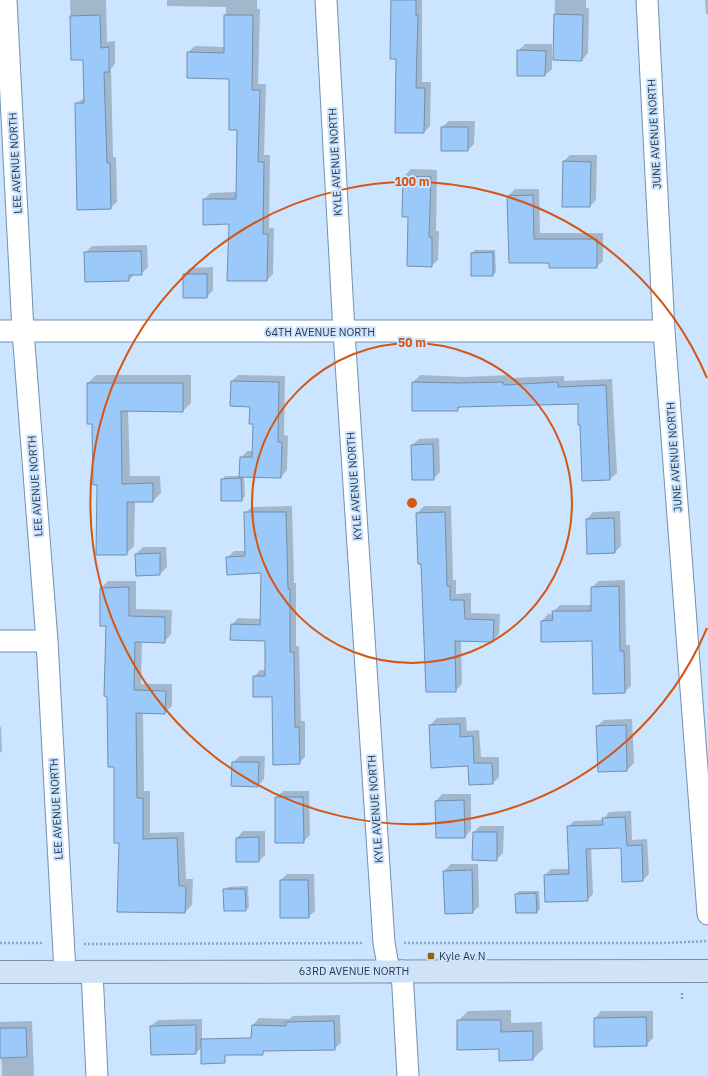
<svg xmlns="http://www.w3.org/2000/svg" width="708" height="1076" font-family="'IBM Plex Sans',sans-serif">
<rect width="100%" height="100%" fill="#cbe4ff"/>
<path fill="#0003" d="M70,0h36l1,42 8,-1v23l-4,5 2,88h3l1,45 -7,6 -34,-104 9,-7 -1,-38h-12z
M167,0h90v9h3l-2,75h8l-2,71h6l-1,73h5l-1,46 -6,6 -37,-57 -26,-23 6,-7 27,-1 1,-63 -8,-51 -42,-26 7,-6 30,1 1,-40 -59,-1z
M392,0h30v82h9l-1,44 -6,6 -27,-74z
M555,0h31v8h3l-1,45 -6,7h-28z
M705,0h3v14h-2z
M525,44h27v25l-7,6 -27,-24z
M449,121h26l-1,23 -6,6 -26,-23z
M570,155h27l-1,45 -6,6 -26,-45z
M411,169l26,1 -1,61h3l-1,29 -7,6 -22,-50h-6l1,-40z
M515,189h24l1,44h63v28l-7,6 -46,-5h-40l-2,-66z
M147,245l1,22 -7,7h-6l-6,6 -44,-27 7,-7z
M475,250h20l1,22 -3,3 -21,-22z
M213,267v23l-6,7 -23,-23 6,-6z
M96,375h95v28l-8,8 -55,-1 2,66h30l1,17 -8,8h-18l-1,45 -8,8 -28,-70 -10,-101z
M238,375l47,1 -1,59 4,1 -1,34 -6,7 -37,-1 1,20 -3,4 -20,-20 3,-4h15l1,-18 6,-7h6l1,-28 -3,-17 -19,-25z
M420,375l45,2 45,-2v3l54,-2v5l48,-2 5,94 -7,6 -27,1 -2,-56 -2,-21 -118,3 -4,4h-44v-28z
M439,438l1,34 -7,7 -21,-34 7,-6z
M292,506l2,77h2v63h3l2,75h4v36l-6,6 -26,-67 -19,-19 6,-7h6v-30l-34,-15 6,-7 23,1 1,-47 -35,-14 7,-7h12l-1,-38 7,-6z
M424,506h27l2,74h3v14l15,-1v20l29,1 -1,20 -7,7 -31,-1 1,44 -7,7 -33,-128 -5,-50z
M620,511l1,35 -6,6 -28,-33 6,-7z
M143,547h23l1,20 -7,7 -24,-20z
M625,580l1,65h4l1,41 -7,6 -31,-52 -51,-19 6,-7h5v-2l7,-7h32v-17l6,-7z
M108,581h28v28l36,1 -1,24 -7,8 -22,-1 -1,43h31v22l-8,7 -21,-1 1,79h6v42l34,-1 2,47h7l-1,26 -7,7 -65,-70 -13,-217 -6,-37z
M466,717l1,14 12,-1 2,27h18v20l-7,7 -23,-19 -39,-40 7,-7z
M632,719l2,44 -7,7 -28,1 -2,-45 7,-6z
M0,727h1l1,24 -2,2z
M240,756h25l-1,23 -6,7 -25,-24z
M283,791h26l1,44 -7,7 -27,-44z
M442,794h29v36l-6,7h-28l-1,-36z
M631,811l1,29 15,-1 2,35 -6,6 -21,-33 -31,1 2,46 -6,6 -42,-25 6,-6h18l-1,-42 6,-6 29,-1 6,-8z
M480,826h24l-1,27 -7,7 -22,-28z
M243,831h22v24l-6,6 -22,-23z
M451,864h27l1,42 -6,6 -29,-41z
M287,874h27l1,37 -7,6 -27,-37z
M248,886l1,21 -3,3 -22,-20 4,-3z
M519,891h20l1,18 -3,3 -21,-18z
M511,1010v13l31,-1 1,27 -10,10 -33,1v-12l-42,-27 10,-10z
M601,1011h52v27l-7,7 -51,1v-28z
M340,1015l1,28 -7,6 -81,-24 6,-7 30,1 4,-3z
M202,1019v28l-6,6 -45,-27 7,-6z
M32,1021l2,55h-32l-2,-54z"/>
<path fill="#9bc9f9" stroke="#728fad" d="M391,0h25v15h2l-2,73h9l-1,45h-29l1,-74h-6z
M554,14l29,1 -1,46 -29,-1z
M100,15l1,33 8,-1v25h-5l3,91h3l1,46 -34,1 -2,-107h9l-1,-43h-12l-1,-44z
M224,15h29l-1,75h8l-2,72h6l-1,72h5l-1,47h-40l2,-57 -26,1v-26h33l1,-69h-8v-51l-42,-1v-26l37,1z
M517,50l29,1 -1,25h-28z
M441,127h27v24h-27z
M563,161l28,1 -1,45h-28z
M403,176l28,1 -2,60h3v30l-25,-1 1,-49h-6z
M533,195l1,44h63v29h-48v-5h-40l-2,-67z
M141,251l1,24h-13v6l-44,1 -1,-30z
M493,252v24h-22v-23z
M183,274h24v24h-24z
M231,381l48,1 -1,60h4l-1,36 -42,-1 1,-20h12l1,-33h-4l1,-17 -20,-1z
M412,382l46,1 45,-1 1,3 54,-3v5l48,-2 4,95 -28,1 -2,-56h-2v-21l-120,3v4h-46z
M87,383h96v29l-62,-1 1,73 31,-1v19h-26v53h-31l1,-70h-4l-1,-61h-5z
M433,444l1,36h-22l-1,-35z
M241,478l1,23h-21v-22z
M244,512h42l2,77h2v63h4l1,75h4l1,37 -27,1 -1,-68h-19v-21h12v-35l-35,-1 1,-16 29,1 1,-52 -34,2 -1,-18 19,-1z
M445,512l2,74h3v14h14l1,19 29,1 -1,22 -38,-1 1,51h-30l-5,-128h-3l-2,-51z
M614,518l1,35 -28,1 -1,-35z
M160,553v22l-24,1 -1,-22z
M619,586l1,65h4l1,42 -32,1 -1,-53 -51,1v-21l12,-1 -1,-9h39v-24z
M129,587v29l36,1v26l-30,-1 -1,48 32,1 -1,23 -29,-1 1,85h6v41l34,-1 2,48h7l-1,27 -68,-1 2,-69h-5v-76h-6l-1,-70 -3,-1 2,-70h-6v-38z
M460,724v13l13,-1 1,27h18l1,21 -24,1 -1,-19 -37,2 -2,-43z
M626,725l1,46 -29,1 -2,-46z
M232,762h27l-1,25 -27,-1z
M275,797h28l1,46h-29z
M464,800l1,38h-29l-1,-37z
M625,817l2,29 15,-1 1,36 -21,1 -1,-34 -35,1 2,52 -43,1 -1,-27 25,-1 -2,-48 36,-1 -1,-7z
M473,832h24v29l-25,-1z
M259,837v25h-23v-24z
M472,870l1,43 -28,1 -2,-43z
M280,880h28l1,38h-29z
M223,889h22l1,22h-22z
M536,893l1,20h-21l-1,-19z
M646,1017l1,29 -53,1v-29z
M457,1020h44v12l32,-1v29l-34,1v-12l-42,1z
M334,1021l1,29 -72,1v4h-38v8l-24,1v-25l50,-1 1,-13 34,1v-4z
M196,1025v29l-45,1 -1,-29z
M0,1028h26l1,29 -27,1z"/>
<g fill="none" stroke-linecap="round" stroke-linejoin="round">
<defs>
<path id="street" d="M6,0l17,331 24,310 18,331
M326,0l18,332 40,611 5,28
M647,0l17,331 44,583
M0,331h664
M0,641h47
M402,971l6,105
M92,972l5,104"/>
<path id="secondary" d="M0,972l708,-1"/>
</defs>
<use href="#street" stroke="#7390af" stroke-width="23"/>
<use href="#secondary" stroke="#7390af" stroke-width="24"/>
<path stroke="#91a5bb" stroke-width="2.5" stroke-dasharray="2 2" stroke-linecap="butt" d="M0,943h43
M404,943h260l44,-2
M84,944l279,-1
M682,999v-6"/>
<use href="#street" stroke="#fff" stroke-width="21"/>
<use href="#secondary" stroke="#d0e3f6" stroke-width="22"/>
</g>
<g fill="none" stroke="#d55612" stroke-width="2">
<circle cx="412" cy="503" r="160"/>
<path d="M707 628A321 321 0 1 1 707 378"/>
</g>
<rect fill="#956115" stroke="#cbe4ff" stroke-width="1.5" x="427" y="952" width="8" height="8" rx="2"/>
<g text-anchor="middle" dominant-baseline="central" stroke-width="4" stroke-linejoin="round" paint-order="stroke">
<g font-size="11" fill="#2e3a48" stroke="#cbe4ff">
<text transform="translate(654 134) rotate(-93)">JUNE AVENUE NORTH</text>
<text transform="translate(335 162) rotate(-93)">KYLE AVENUE NORTH</text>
<text transform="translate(15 163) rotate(-93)">LEE AVENUE NORTH</text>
<text x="320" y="332">64TH AVENUE NORTH</text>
<text transform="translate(674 457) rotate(-94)">JUNE AVENUE NORTH</text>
<text transform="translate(35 486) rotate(-94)">LEE AVENUE NORTH</text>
<text transform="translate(354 486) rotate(-94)">KYLE AVENUE NORTH</text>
<text transform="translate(56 809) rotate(-93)">LEE AVENUE NORTH</text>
<text transform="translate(375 809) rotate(-94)">KYLE AVENUE NORTH</text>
<text x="354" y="971">63RD AVENUE NORTH</text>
</g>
<g font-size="11" fill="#2e3a48" stroke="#cbe4ff" text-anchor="start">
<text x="439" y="956">Kyle Av N</text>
</g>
</g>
<circle cx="412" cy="503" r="6" fill="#d55612" stroke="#cbe4ff" stroke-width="2"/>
<g font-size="12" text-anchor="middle" font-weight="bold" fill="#d55612" stroke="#cbe4ff" stroke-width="4" stroke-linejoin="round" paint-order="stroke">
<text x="412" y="186">100 m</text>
<text x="412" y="347">50 m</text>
</g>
</svg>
